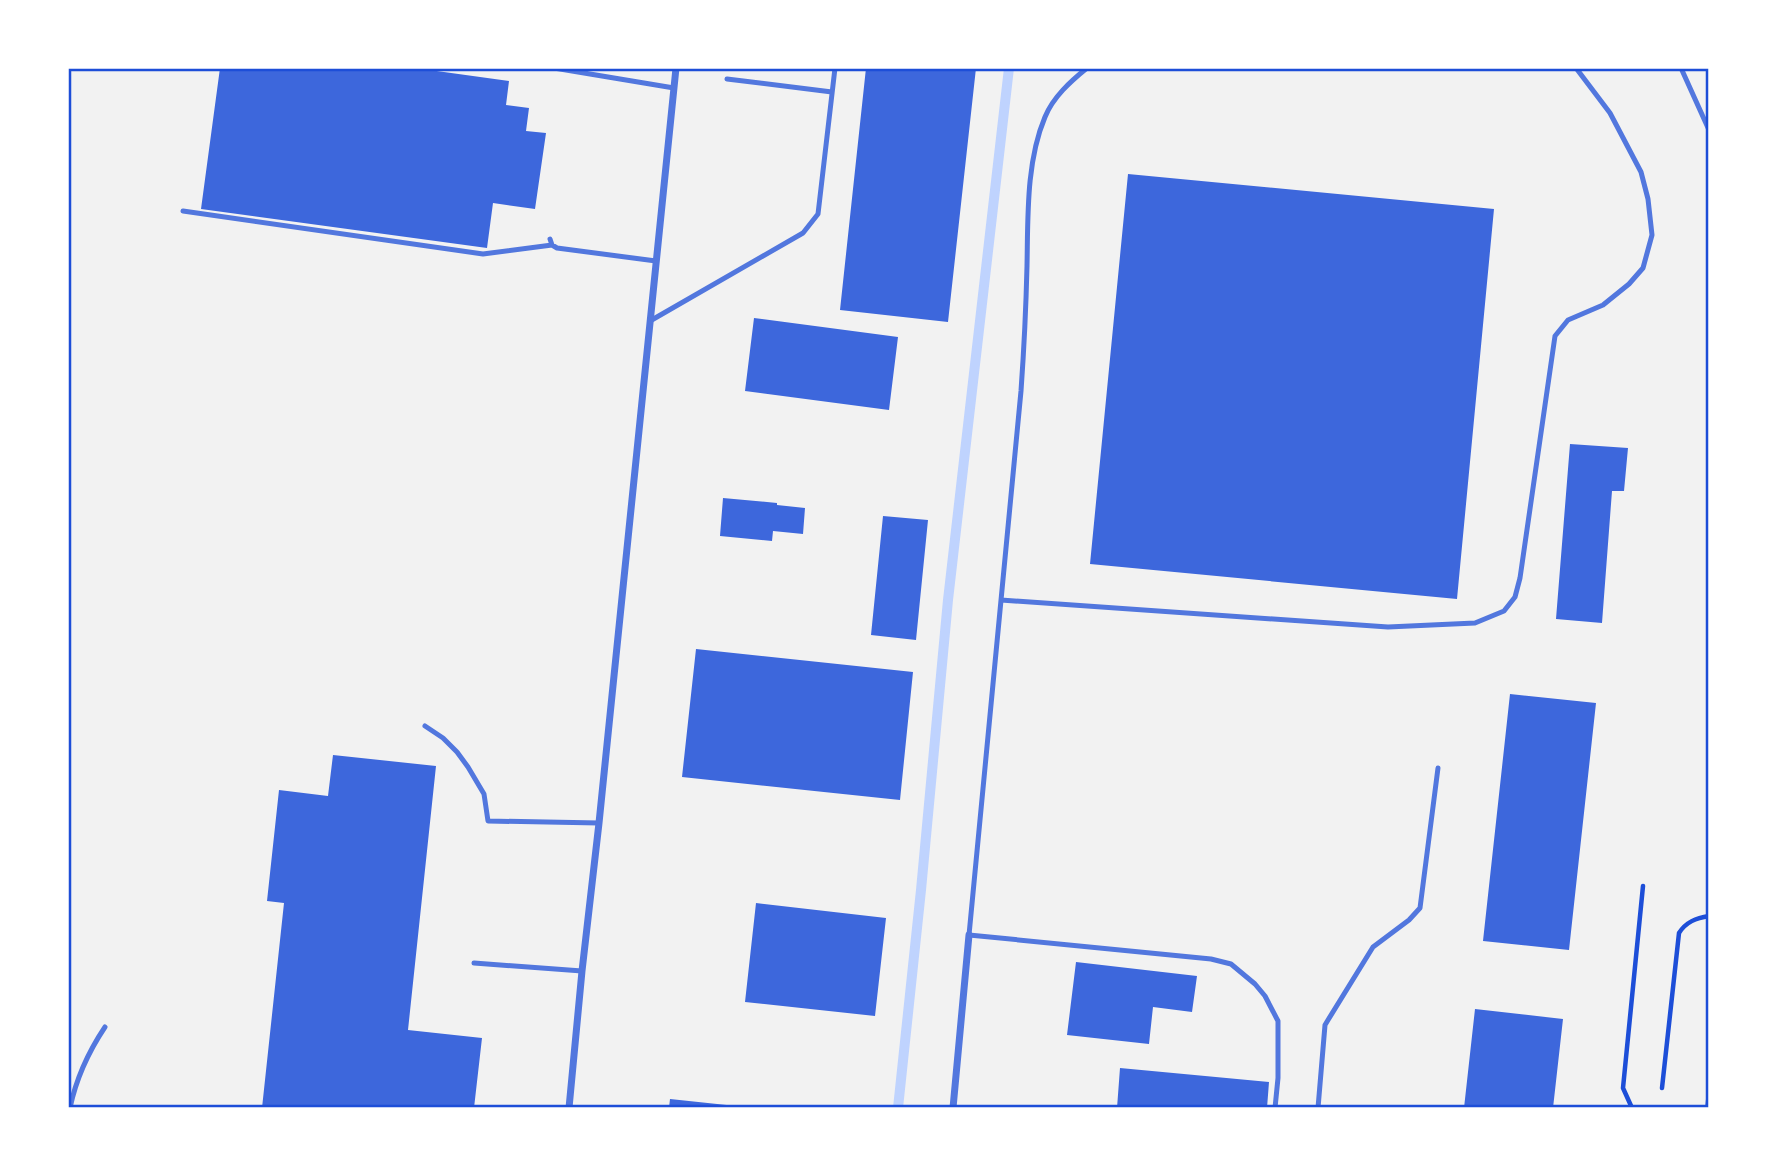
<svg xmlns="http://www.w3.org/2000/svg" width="1777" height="1176" font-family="'DejaVu Sans',sans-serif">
<rect width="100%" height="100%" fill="#f2f2f2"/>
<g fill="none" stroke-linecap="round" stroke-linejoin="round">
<path stroke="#bfd3fe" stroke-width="10" d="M898,1108l23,-218 27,-290 61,-532"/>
</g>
<path fill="#3d67dc" d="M220,68h195l94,13 -3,24 23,3 -3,23 20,2 -11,76 -42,-6 -6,45 -286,-39z
M866,68h110l-28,254 -108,-12z
M1128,174l366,35 -37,390 -367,-35z
M754,318l144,19 -9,73 -144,-19z
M1570,444l58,4 -4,43h-12l-10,132 -46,-4z
M723,498l54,5v2l28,3 -2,26 -30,-3 -1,10 -52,-5z
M883,516l45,4 -12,120 -45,-5z
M696,649l217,23 -13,128 -218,-23z
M1510,694l86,9 -27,247 -86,-9z
M333,755l103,11 -28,264 74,8 -8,70h-212l22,-205 -17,-2 12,-111 49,6z
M756,903l130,15 -11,98 -130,-14z
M1076,962l121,14 -5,36 -39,-5 -4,37 -82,-9z
M1475,1009l88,10 -10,89h-89z
M1120,1068l149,14 -2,26h-150z
M1707,1090h2v18h-4z
M670,1099l66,7v2h-67z"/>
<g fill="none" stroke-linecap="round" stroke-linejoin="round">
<path stroke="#1d4ed8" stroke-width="4.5" d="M1662,1088l17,-155c7,-11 17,-15 30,-17
M1632,1108l-9,-20 20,-202"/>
<path stroke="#5277de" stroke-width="5" d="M554,68l120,20
M1087,68c-16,13 -34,29 -42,49 -19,45 -17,101 -18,149 -1,42 -3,83 -6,125l-52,544 242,24 20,5 24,20 10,12 13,25v57l-3,30
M1681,68l28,62
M727,79l105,13
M183,211l300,43 69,-9
M550,239l2,6 5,3 99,13
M650,321l153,-88 15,-19 17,-146
M1001,600l387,27 87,-4 29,-12 11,-14 5,-19 35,-242 13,-16 35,-15 26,-21 14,-16 9,-33 -4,-36 -7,-27 -31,-59 -34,-45
M425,726l18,12 14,14 11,15 16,27 4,27 111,2
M474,963l108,8
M70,1108c6,-29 19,-57 35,-81
M1318,1108l7,-83 3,-5 45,-73 36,-27 11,-12 18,-140"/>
<path stroke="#5277de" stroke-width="7" d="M569,1108l13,-137 17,-148 77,-755
M953,1108l16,-173"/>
</g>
<rect width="1777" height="1176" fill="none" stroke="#ffffff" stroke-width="140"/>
<rect x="70" y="70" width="1637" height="1036" fill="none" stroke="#1d4ed8" stroke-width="2.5"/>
</svg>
